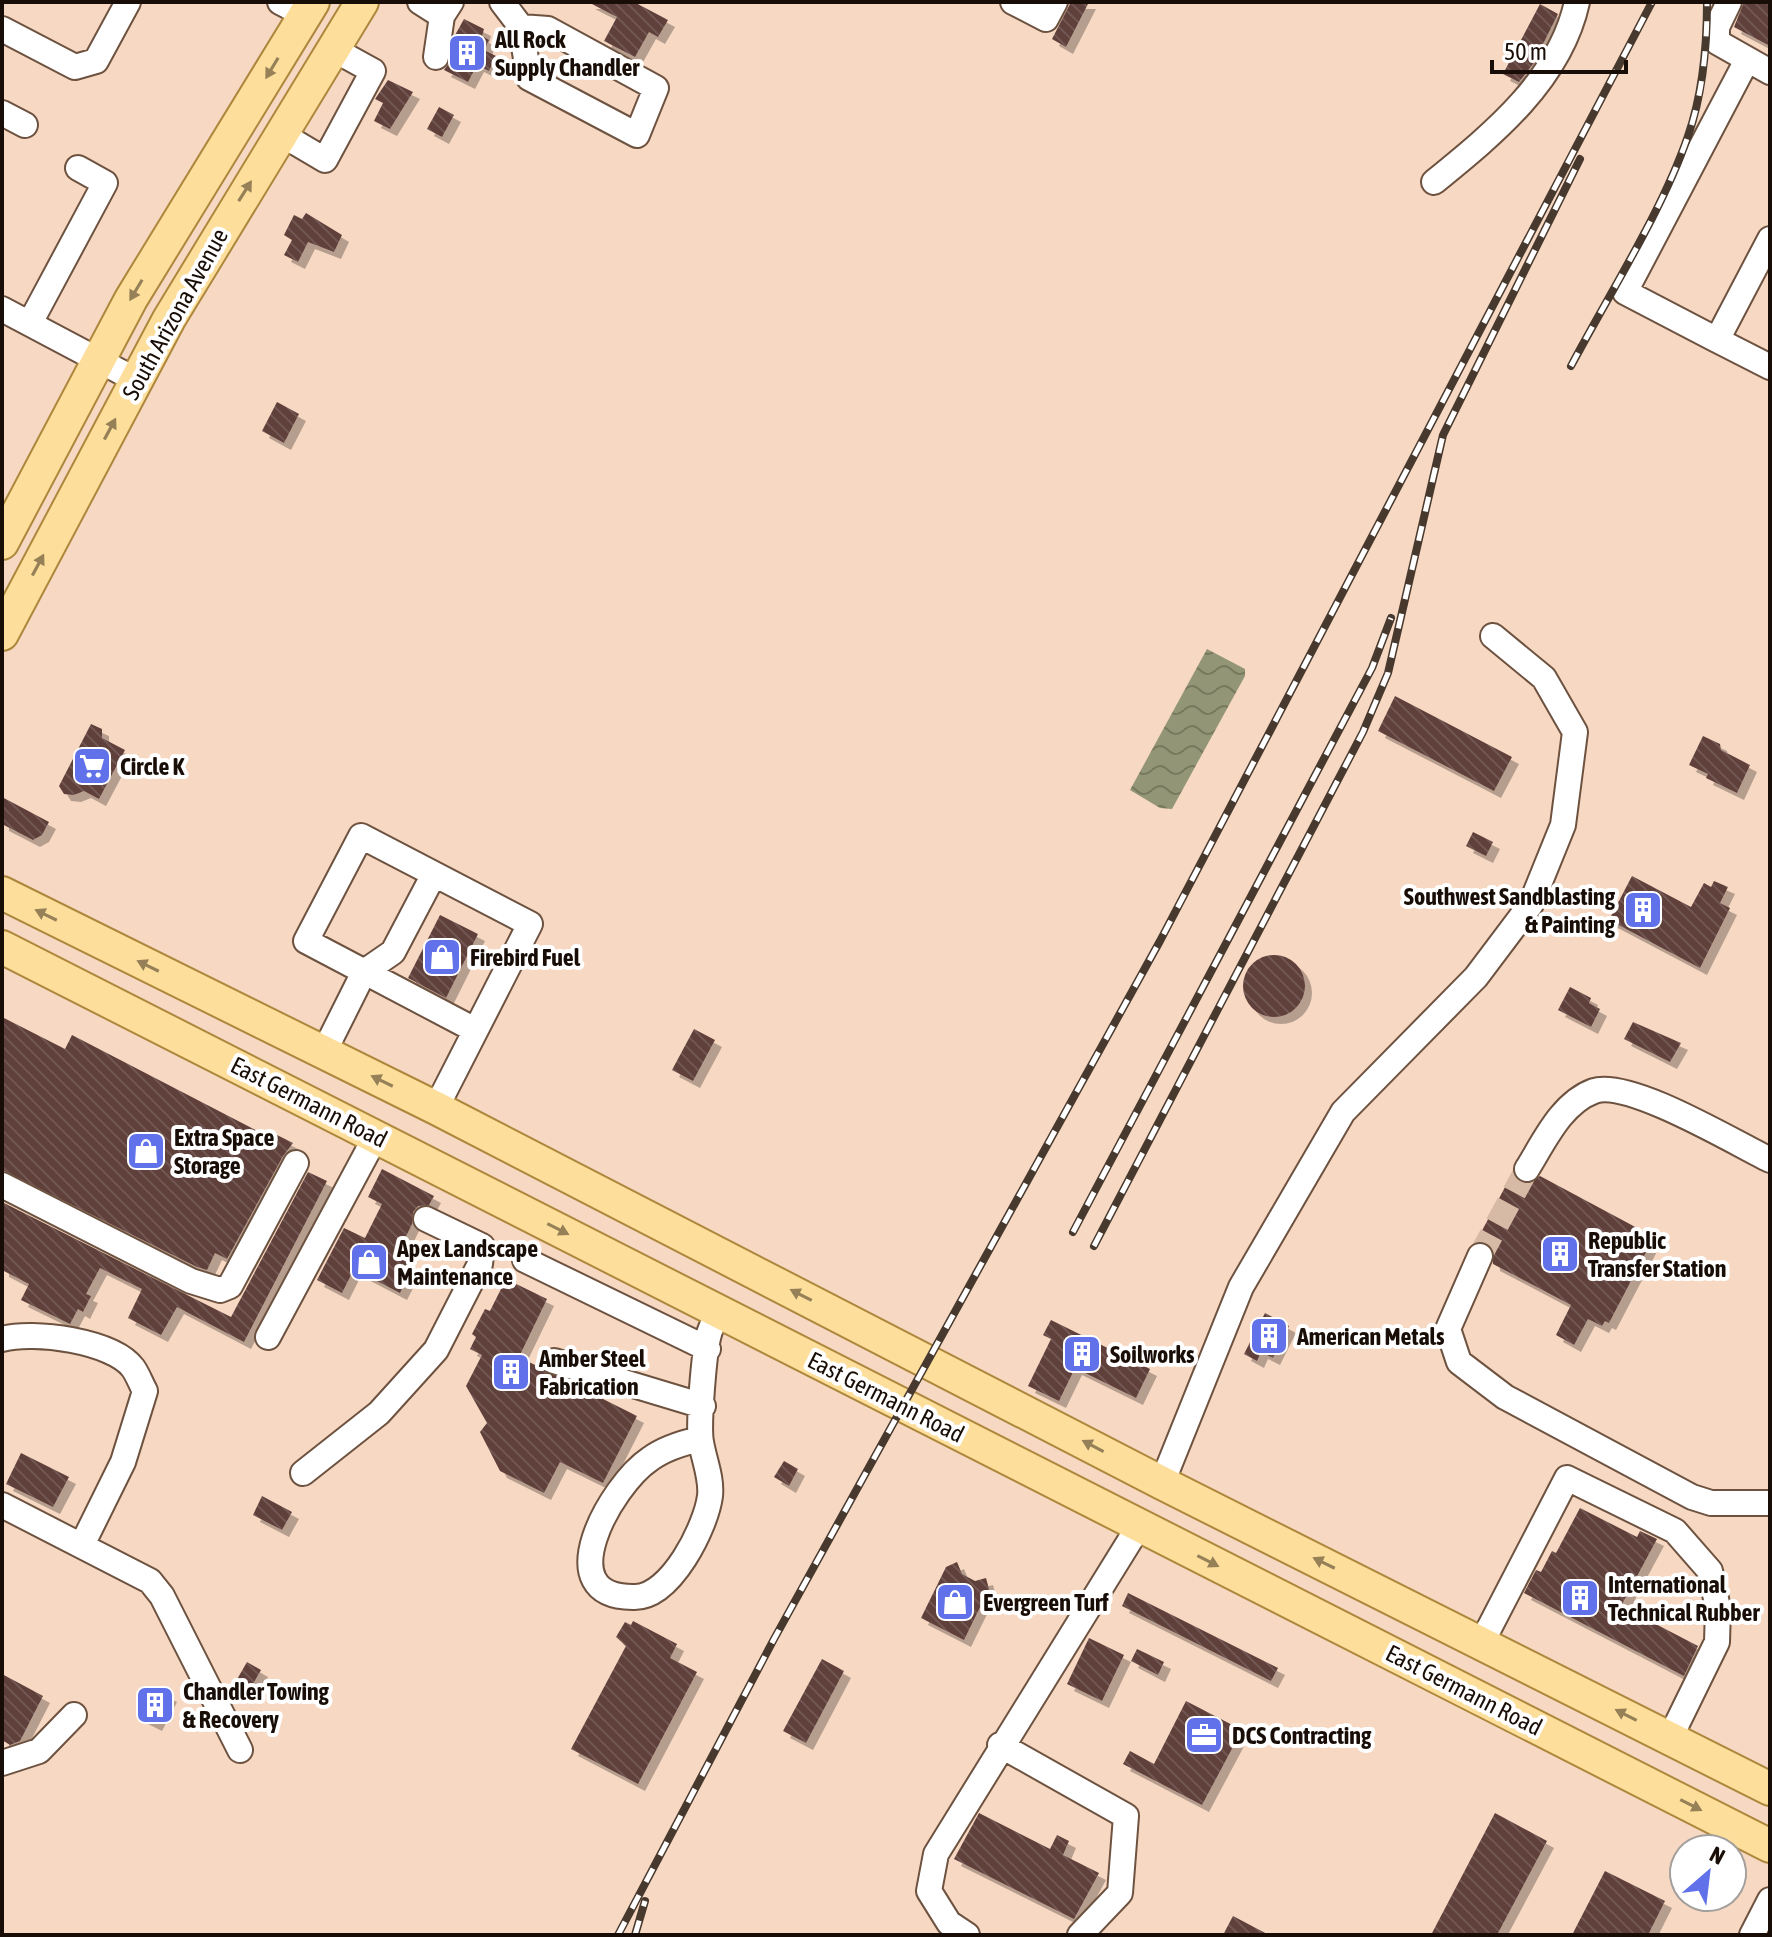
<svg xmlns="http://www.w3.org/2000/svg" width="1772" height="1937" font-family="'Asap Condensed',sans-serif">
<defs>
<pattern id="water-waves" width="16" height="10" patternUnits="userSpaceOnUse" patternTransform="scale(2)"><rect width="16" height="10" fill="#939676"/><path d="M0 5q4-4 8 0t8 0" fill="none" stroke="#77795f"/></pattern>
<pattern id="building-back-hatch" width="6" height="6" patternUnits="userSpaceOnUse" patternTransform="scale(2)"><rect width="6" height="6" fill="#5f3f3b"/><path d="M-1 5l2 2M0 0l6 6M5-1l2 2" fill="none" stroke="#715753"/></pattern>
<filter id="shadow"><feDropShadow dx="7" dy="7" stdDeviation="0" flood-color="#0004"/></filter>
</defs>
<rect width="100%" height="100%" fill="#f7d8c2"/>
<path fill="url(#water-waves)" d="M1207,649l38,20v7l-73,133 -12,-1 -30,-18z"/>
<path fill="url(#building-back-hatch)" filter="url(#shadow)" d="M588,2h46l34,18 -10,17 -9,-5 -14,25 -31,-16 13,-24z
M1071,2h18l-23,45 -14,-8z
M1744,2h26v44l-36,-19z
M1540,4l18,10 -25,50 -14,18 -16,-8z
M464,19l20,10 -2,7 7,4 -5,10 12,6 -7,15 -12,-6 -9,17 -24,-12 7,-10 3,-23z
M388,80l25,12 -23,37 -16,-8 9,-18 -8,-4z
M439,107l15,8 -12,22 -15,-8z
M306,213l36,22 -8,17 -26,-10 -10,20 -14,-7 8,-15 -8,-5 10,-20 8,4z
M277,402l22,12 -15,29 -22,-12z
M1395,696l117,61 -18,34 -116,-60z
M91,724l11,5v9l23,12 -26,49 -15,-8 -10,4 -10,-1 -5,-8z
M1703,736l17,8 1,6 29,15 -13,28 -31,-15 2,-4 -19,-9z
M2,797l47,25 -7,13 -9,5 -31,-16z
M1473,832l20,10 -7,14 -20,-10z
M1632,876l59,31 13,-24 7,4 3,-6 14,6 -8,16 10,5 -30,60 -91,-48z
M440,915l38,19 -32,64 -38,-20z
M1243 986a31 31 0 1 1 62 0a31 31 0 1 1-62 0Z
M1570,987l21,11 -2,5 11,6 -9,18 -33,-17z
M2,1017l63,32 7,-14 195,101 1,-3 9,2 16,8 -10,13 -56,103 -12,-6 -8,17 -10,-3 -195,-97z
M1633,1022l48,21 -11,19 -46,-23z
M694,1029l21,11 -22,41 -21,-11z
M382,1169l52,27 -5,9 -11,1 -5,6 -1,12 -15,31 18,9 -15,29 -46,-24 -12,24 -25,-13 27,-52 21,10 17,-34 -14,-7z
M308,1172l19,9 -83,161 -67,-35 -16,28 -33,-17 14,-29 -42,-21 -14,26 5,2 -8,16 -5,-3 -8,15 -49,-24 8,-16 -27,-14v-68l229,115z
M1513,1172l6,9 7,3 14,-8 114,61 -45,86 -4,-2 -3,5 -14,-7 -14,26 -18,-10 15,-30 -78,-41 -1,-17 -16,-5z
M506,1279l41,20 -28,58 118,59 -34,67 -43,-21 -16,31 -44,-22 -20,-39 7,-9 -21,-37 16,-31 -12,-6 6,-12 -4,-3 13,-25 5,2z
M1265,1313l24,13 -16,32 -12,-6 -4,9 -13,-7z
M1051,1320l99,49 -14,29 -61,-30 -16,33 -31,-15 23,-47 -8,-4z
M21,1453l48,24 -16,30 -47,-23z
M784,1461l14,8 -9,17 -15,-9z
M262,1496l30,16 -10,18 -29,-15z
M1580,1508l57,29 3,-6 17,8 -36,67 77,40 -14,30 -160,-83 12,-23 5,2 11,-21 4,2z
M957,1562l5,12 13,7 11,-3 3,11 -25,51 -43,-22 25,-51z
M1128,1593l150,75 -7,13 -149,-75z
M633,1621l44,23 -7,14 27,14 -59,112 -67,-35 55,-103 -10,-9 9,-15 6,3z
M1089,1638l35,17 -22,46 -35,-17z
M1137,1649l27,13 -6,13 -27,-14z
M822,1659l22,12 -38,72 -23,-12z
M247,1662l14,8 -15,26 -14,-8z
M2,1674l41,22 -23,45 -10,4 -8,-5z
M154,1687l16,8 -15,29 -16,-8z
M1186,1701l56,29 -40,75 -79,-41 7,-13 24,13z
M979,1813l71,36 7,-14 12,6 -6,14 36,18 -25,46 -120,-60z
M1495,1813l52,28 -50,94h-66z
M1605,1871l60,30 -17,34h-76z
M1233,1916l36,19h-46z"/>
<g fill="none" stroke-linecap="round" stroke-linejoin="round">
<path stroke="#d6baa6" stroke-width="24" stroke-dasharray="24 12" stroke-linecap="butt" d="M1480,1256l47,-87"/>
<defs>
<path id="minor" d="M280,2l25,13
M420,2l22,14 9,-14
M502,2l19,25 8,51 108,57 19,-47 -108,-59 -27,-2
M1013,2l33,17 9,-17
M1729,2l-12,25v15l53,30
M2,29l73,38 21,-6 32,-59
M436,57l6,-41
M2,113l23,12
M281,134l44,26 48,-89 -40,-22
M1434,182c59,-48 126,-102 143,-180
M1770,239l-53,101 53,27
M2,309l134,71
M30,323l75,-140 -27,-15
M1717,340l-92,-48 122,-232
M324,1052l40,-80 29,-20 41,-78
M436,1108l94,-184 -169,-88 -55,105 167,88
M1527,1169c17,-27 34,-66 67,-78 35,-12 141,52 176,69
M2,1185l189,96 29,9 10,-4 66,-123
M1480,1256l-32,73 11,33 46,35 187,100 19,6h59
M525,1260l183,89
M268,1337l108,-201
M2,1339c31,-9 111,2 131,29 5,7 8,16 12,23l-22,71 -41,83
M554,1361l149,45
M700,1439c-18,4 -35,9 -50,20 -39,26 -104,140 -15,138 36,0 71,-70 75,-101 2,-18 -6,-36 -9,-54 -3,-16 3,-91 8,-108 2,-8 7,-15 10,-22
M303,1473l76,-60 57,-63 44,-86 2,-18 -56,-27
M1162,1483l79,-196 102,-175 133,-135 55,-73 32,-79 12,-93 -31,-54 -51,-42
M2,1505l148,76 12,15 78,154
M1482,1642l85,-164 108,53 35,40 8,37 -1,34 -47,96
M1000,1745l126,71 -6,77 -40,42
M2,1763l37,-12 35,-36
M967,1935l-18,-12 -20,-32 7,-37 203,-328
M1752,1935l18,-35"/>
<path id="major" d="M2,543l129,-244 182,-297
M2,634l167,-315 193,-317
M2,893l434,215 726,375 608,306
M2,947l1768,899"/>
</defs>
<use href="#minor" stroke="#6d5240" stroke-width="28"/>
<use href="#major" stroke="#ad873c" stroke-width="36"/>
<use href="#minor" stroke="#fff" stroke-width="24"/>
<use href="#major" stroke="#fdde9b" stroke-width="32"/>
<defs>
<path id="rail" d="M1571,366c38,-72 91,-154 117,-230 15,-43 19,-89 19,-134
M1073,1232l299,-564 19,-50
M1094,1246l269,-514 25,-59 55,-238 137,-276
M618,1935l156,-296 386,-698 492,-939
M635,1935l10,-34"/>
</defs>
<use href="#rail" stroke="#48392e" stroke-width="8"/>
<use href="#rail" stroke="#fff" stroke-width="5" stroke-dasharray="15" stroke-linecap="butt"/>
</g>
<defs><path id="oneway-solid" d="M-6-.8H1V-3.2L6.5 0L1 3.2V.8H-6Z" transform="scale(2)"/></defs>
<g fill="#968058">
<use href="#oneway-solid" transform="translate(272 68) rotate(121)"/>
<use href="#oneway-solid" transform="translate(245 191) rotate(-58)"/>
<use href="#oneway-solid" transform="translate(136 290) rotate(121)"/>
<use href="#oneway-solid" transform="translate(110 429) rotate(-62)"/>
<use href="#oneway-solid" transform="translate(38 565) rotate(-62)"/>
<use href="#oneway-solid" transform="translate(46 915) rotate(-154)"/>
<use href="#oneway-solid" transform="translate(148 966) rotate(-154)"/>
<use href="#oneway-solid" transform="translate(382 1081) rotate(-154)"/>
<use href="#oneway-solid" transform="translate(558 1229) rotate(27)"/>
<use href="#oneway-solid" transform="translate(801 1295) rotate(-153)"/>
<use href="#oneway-solid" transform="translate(1093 1446) rotate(-152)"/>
<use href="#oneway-solid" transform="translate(1208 1561) rotate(27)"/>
<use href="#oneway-solid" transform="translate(1324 1563) rotate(-154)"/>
<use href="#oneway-solid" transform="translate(1626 1715) rotate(-153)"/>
<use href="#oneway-solid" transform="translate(1691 1805) rotate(27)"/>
</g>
<defs>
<symbol id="building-square" viewBox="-11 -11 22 22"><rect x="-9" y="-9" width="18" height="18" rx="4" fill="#6071e9" stroke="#fff"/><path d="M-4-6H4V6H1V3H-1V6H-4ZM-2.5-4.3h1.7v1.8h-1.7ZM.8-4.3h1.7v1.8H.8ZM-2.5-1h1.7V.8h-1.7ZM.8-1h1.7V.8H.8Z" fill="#fff"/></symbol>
<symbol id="supermarket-square" viewBox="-11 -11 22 22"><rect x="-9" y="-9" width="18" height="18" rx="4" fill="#6071e9" stroke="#fff"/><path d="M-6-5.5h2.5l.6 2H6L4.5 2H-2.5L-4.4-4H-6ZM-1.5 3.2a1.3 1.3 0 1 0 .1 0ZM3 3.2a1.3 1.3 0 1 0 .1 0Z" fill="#fff"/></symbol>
<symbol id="shop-square" viewBox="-11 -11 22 22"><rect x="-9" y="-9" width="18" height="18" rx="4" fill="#6071e9" stroke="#fff"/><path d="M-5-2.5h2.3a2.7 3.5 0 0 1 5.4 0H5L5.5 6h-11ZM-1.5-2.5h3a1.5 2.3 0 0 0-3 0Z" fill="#fff"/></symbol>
<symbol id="office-square" viewBox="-11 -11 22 22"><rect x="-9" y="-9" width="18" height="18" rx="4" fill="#6071e9" stroke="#fff"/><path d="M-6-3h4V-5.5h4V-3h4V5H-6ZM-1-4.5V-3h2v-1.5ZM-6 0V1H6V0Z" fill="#fff"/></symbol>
</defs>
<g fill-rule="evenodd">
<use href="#building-square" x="445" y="31" width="44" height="44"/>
<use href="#supermarket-square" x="70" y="744" width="44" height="44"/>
<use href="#building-square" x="1621" y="888" width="44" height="44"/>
<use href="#shop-square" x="420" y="935" width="44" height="44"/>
<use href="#shop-square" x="124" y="1129" width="44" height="44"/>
<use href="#building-square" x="1538" y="1232" width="44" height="44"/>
<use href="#shop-square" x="347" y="1240" width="44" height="44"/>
<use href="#building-square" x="1247" y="1314" width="44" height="44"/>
<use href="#building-square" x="1060" y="1332" width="44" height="44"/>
<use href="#building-square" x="489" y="1350" width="44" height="44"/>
<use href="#building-square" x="1558" y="1576" width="44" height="44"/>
<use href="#shop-square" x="933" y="1580" width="44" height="44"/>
<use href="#building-square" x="133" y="1683" width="44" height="44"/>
<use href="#office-square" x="1182" y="1713" width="44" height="44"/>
</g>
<g text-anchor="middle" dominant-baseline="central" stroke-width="8" stroke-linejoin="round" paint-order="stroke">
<g font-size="24" font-weight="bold" fill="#190e07" stroke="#fff" text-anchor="start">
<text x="495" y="39">All Rock<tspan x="495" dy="28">Supply Chandler</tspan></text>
<text x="120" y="766">Circle K</text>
<text x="1615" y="896" text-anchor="end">Southwest Sandblasting<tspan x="1615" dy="28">&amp; Painting</tspan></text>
<text x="470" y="957">Firebird Fuel</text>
<text x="174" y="1137">Extra Space<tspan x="174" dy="28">Storage</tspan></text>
<text x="1588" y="1240">Republic<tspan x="1588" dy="28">Transfer Station</tspan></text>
<text x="397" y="1248">Apex Landscape<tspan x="397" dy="28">Maintenance</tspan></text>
<text x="1297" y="1336">American Metals</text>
<text x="1110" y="1354">Soilworks</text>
<text x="539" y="1358">Amber Steel<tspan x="539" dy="28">Fabrication</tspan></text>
<text x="1608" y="1584">International<tspan x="1608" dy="28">Technical Rubber</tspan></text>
<text x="983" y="1602">Evergreen Turf</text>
<text x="183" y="1691">Chandler Towing<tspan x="183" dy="28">&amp; Recovery</tspan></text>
<text x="1232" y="1735">DCS Contracting</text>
</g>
<g font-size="24" fill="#190e07" stroke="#fff">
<text transform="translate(175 314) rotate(-61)">South Arizona Avenue</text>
<text transform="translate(309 1102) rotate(27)">East Germann Road</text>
<text transform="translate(886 1397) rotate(27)">East Germann Road</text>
<text transform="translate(1464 1690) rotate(27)">East Germann Road</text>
</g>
</g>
<rect width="1772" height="1937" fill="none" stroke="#190e07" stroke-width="8"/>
<g transform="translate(1708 1873) rotate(28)"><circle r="38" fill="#ffffff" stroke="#a39f9c" stroke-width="2"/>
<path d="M0-6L14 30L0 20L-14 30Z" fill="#6071e9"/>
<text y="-12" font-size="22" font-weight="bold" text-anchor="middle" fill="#190e07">N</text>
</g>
<path d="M1492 60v12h134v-12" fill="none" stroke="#190e07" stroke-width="4"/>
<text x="1504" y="60" font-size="24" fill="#190e07" stroke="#ffffff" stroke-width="6" paint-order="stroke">50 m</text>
</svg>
